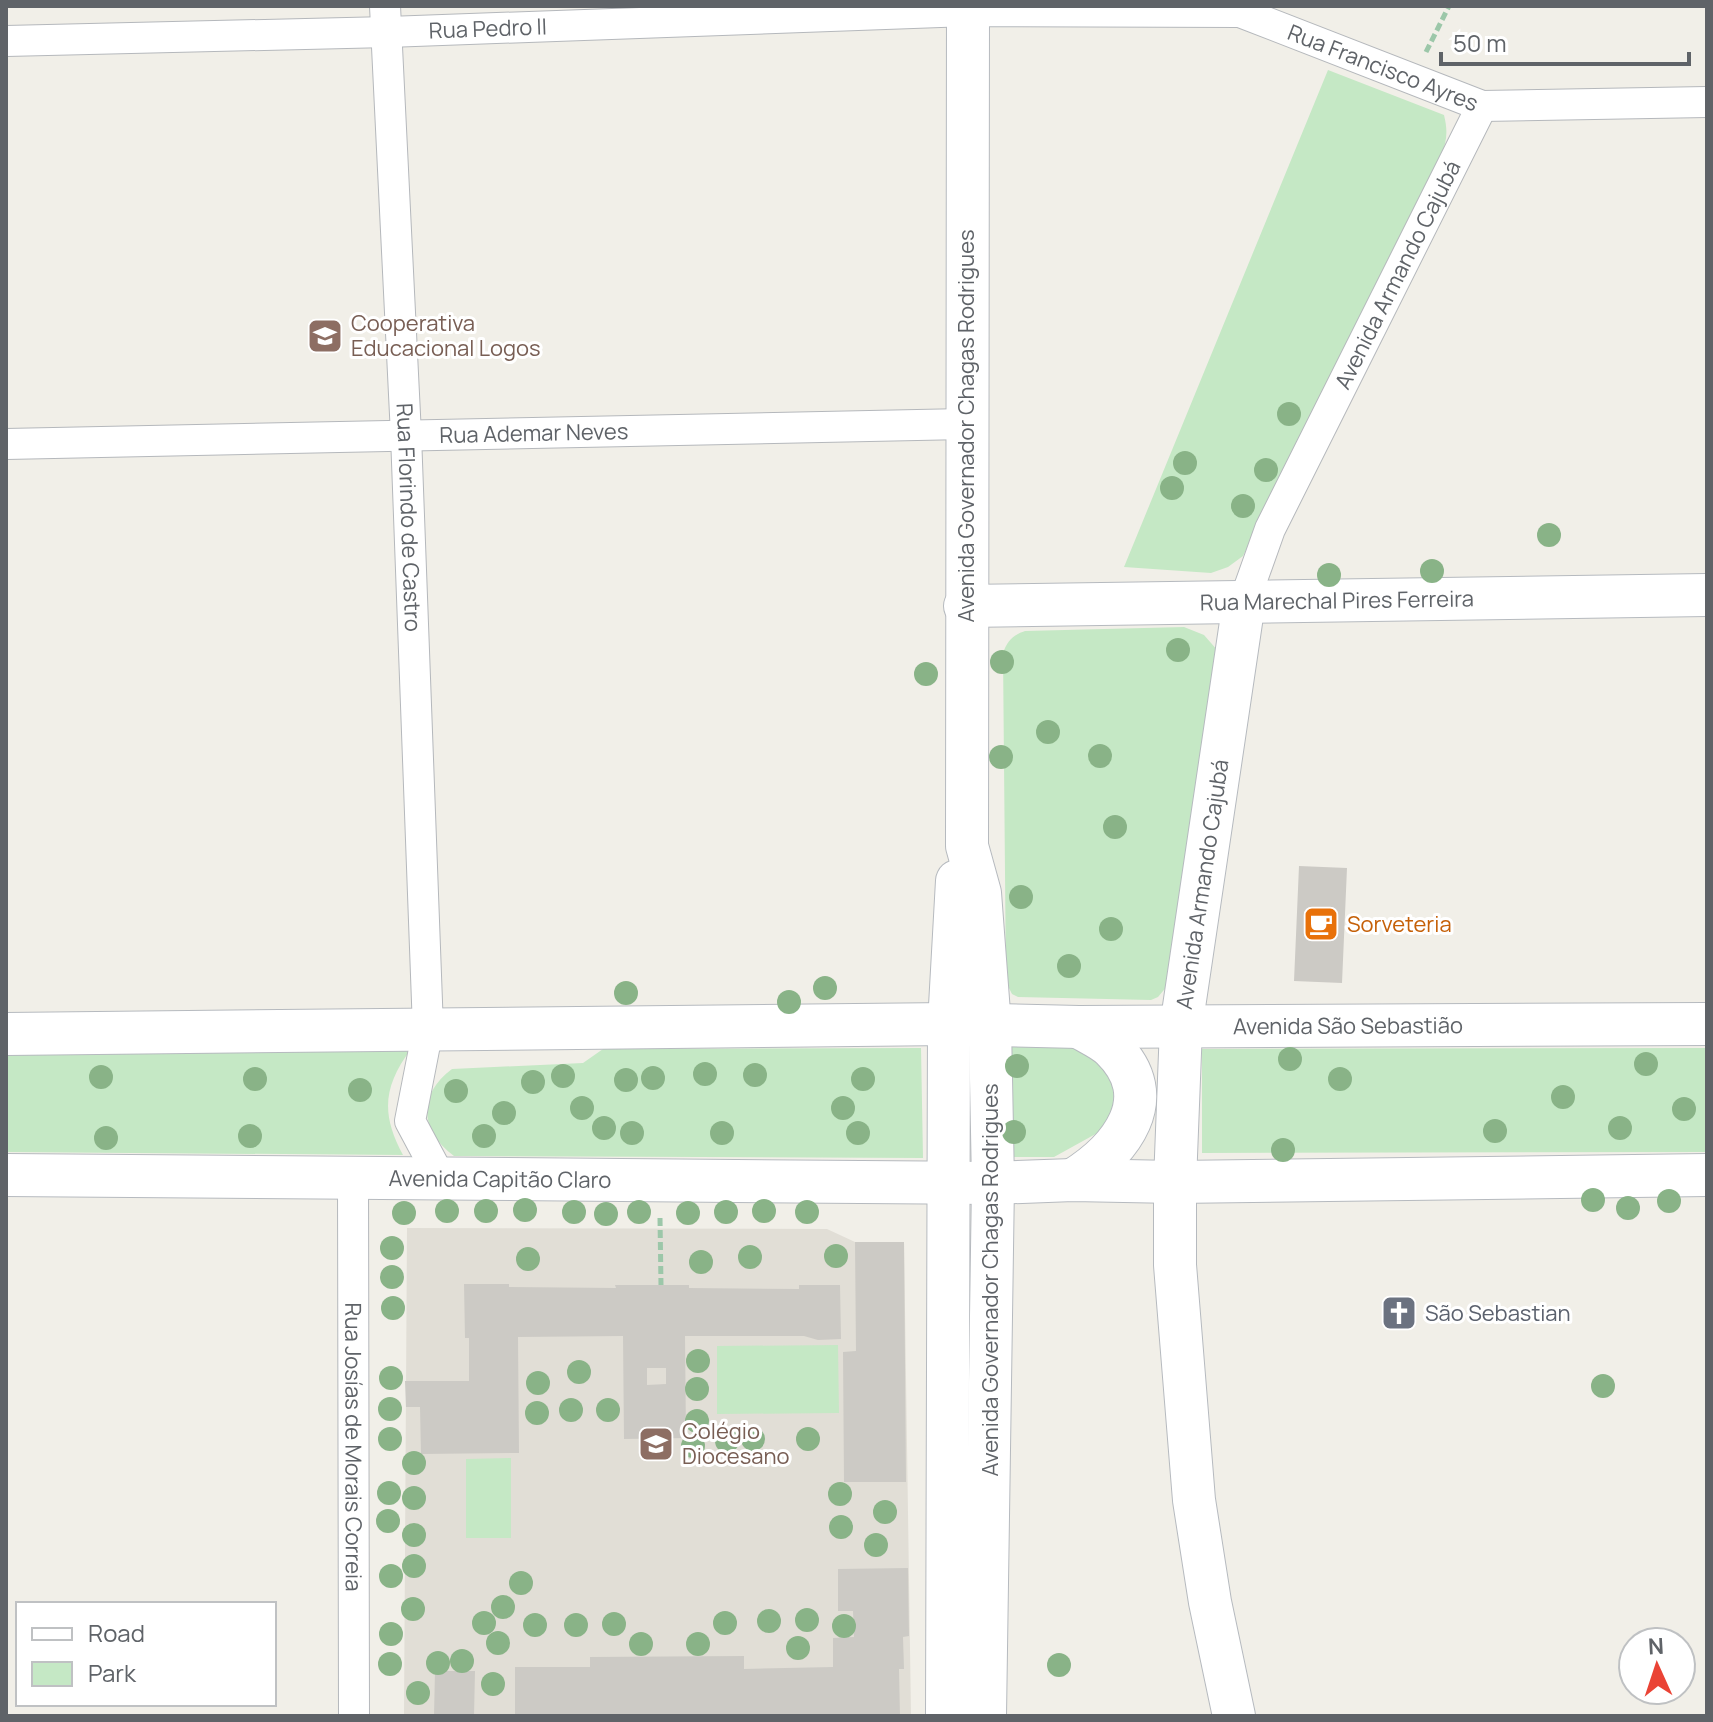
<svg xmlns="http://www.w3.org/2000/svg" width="1713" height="1722" font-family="Manrope,sans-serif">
<rect width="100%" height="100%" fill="#f1efe8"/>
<path fill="#e1ded6" d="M407,1228l420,1 28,13h49l7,474h-507z"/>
<path fill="#c5e8c5" d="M1328,70l116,45c4,16 3,26 -3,41l-198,400 -15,11 -17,6 -87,-6z
M1184,627l20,8 14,16 -50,334 -10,12 -7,3 -133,-3 -6,-3 -6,-12 -3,-329c4,-12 10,-18 22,-22z
M1004,1044l76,3 33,28 3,30 -15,26 -47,26h-47z
M921,1048l2,110 -469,-2c-34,-25 -37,-61 -2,-87l131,-6 20,-14z
M1707,1048v104l-505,1v-104z
M411,1049c-28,38 -30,65 -8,106l-397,-3v-101z
M838,1345l1,68 -122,1v-68z
M511,1458v80h-45v-79z"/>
<path fill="#cccac5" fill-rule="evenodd" d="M1299,866l48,2 -5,115 -48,-2z
M855,1242h49l2,240h-62l-1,-130 13,-1z
M464,1284h45v3l107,1 -1,-3h74v3l110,1v-4h41l1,54 -23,1 -14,-4h-119l1,102 -62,1 -1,-103 -105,1 1,116 -98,1 -1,-47h-14l-1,-26h64v-43h-4zM647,1368h19v16l-19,1z
M908,1568l1,68 -6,1 1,32h-5l1,47h-385v-49h75v-10l154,-1v13l89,-2v-29l21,-1 -1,-26h-15v-42z
M435,1671h40l-1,45h-40z"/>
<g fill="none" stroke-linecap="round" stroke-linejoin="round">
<defs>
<g id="street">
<path id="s1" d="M385,6l21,429 22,594 -18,92 31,58"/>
<path id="s2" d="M6,41l382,-9 580,-21 272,1 242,94 225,-4"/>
<path id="s3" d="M6,444l959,-20"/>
<path id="s4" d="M1244,602l26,-73 212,-423"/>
<path id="s5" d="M353,1179l1,537"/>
</g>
<g id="secondary">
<path d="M968,6l-1,840 13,47 10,133 3,157 -8,533"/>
<path id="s6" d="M965,606l742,-11"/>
<path id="s7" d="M6,1034l943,-10 130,3 628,-3"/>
<path id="s8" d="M6,1175l987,8 80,-3 102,2 532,-7"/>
<path d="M1073,1180c48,-30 90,-82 39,-132 -9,-9 -22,-14 -33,-21"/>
<path d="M947,1716l2,-692 8,-143"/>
<path id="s9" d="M1234,1716l-24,-114 -16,-102 -19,-235v-83l6,-155 63,-425"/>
</g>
</defs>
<use href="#street" stroke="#b5b8bc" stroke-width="32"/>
<use href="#secondary" stroke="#b6babf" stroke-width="44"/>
<path stroke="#9cc7a9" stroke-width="5" stroke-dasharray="8 4" stroke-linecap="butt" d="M1426,52l23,-46
M660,1218l1,67"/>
<use href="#street" stroke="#fff" stroke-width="30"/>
<use href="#secondary" stroke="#fff" stroke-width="42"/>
</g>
<g fill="#89b387">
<circle cx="1289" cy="414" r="12"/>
<circle cx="1185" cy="463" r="12"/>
<circle cx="1266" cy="470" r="12"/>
<circle cx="1172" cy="488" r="12"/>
<circle cx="1243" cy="506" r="12"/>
<circle cx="1549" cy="535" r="12"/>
<circle cx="1432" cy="571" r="12"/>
<circle cx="1329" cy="575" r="12"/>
<circle cx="1178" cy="650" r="12"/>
<circle cx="1002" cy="662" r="12"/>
<circle cx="926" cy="674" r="12"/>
<circle cx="1048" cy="732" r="12"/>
<circle cx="1100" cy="756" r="12"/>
<circle cx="1001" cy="757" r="12"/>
<circle cx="1115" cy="827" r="12"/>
<circle cx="1021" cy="897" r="12"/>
<circle cx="1111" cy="929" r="12"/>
<circle cx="1069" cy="966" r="12"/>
<circle cx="825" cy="988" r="12"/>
<circle cx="626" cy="993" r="12"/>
<circle cx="789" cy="1002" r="12"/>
<circle cx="1290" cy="1059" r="12"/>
<circle cx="1646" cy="1064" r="12"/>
<circle cx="1017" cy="1066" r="12"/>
<circle cx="705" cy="1074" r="12"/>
<circle cx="755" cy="1075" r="12"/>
<circle cx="563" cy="1076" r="12"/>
<circle cx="101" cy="1077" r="12"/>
<circle cx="653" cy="1078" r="12"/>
<circle cx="255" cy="1079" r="12"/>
<circle cx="863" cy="1079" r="12"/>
<circle cx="1340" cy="1079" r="12"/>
<circle cx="626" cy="1080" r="12"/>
<circle cx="533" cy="1082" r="12"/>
<circle cx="360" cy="1090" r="12"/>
<circle cx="456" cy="1091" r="12"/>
<circle cx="1563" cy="1097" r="12"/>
<circle cx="582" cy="1108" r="12"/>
<circle cx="843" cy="1108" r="12"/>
<circle cx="1684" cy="1109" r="12"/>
<circle cx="504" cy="1113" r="12"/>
<circle cx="604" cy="1128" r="12"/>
<circle cx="1620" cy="1128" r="12"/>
<circle cx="1495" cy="1131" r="12"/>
<circle cx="1014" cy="1132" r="12"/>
<circle cx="632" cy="1133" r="12"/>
<circle cx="722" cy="1133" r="12"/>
<circle cx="858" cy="1133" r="12"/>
<circle cx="250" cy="1136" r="12"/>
<circle cx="484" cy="1136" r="12"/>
<circle cx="106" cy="1138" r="12"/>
<circle cx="1283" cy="1150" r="12"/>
<circle cx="1593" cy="1200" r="12"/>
<circle cx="1669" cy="1201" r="12"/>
<circle cx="1628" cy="1208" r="12"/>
<circle cx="525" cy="1210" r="12"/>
<circle cx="447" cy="1211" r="12"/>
<circle cx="486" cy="1211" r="12"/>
<circle cx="764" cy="1211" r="12"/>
<circle cx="574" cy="1212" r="12"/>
<circle cx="639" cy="1212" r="12"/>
<circle cx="726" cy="1212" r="12"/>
<circle cx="807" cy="1212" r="12"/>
<circle cx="404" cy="1213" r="12"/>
<circle cx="688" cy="1213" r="12"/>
<circle cx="606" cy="1214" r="12"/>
<circle cx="392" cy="1248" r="12"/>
<circle cx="836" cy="1256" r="12"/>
<circle cx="750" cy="1257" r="12"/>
<circle cx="528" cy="1259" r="12"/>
<circle cx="701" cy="1262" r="12"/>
<circle cx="392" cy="1277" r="12"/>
<circle cx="393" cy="1308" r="12"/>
<circle cx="698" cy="1361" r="12"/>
<circle cx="579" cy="1372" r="12"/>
<circle cx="391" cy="1378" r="12"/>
<circle cx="538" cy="1383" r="12"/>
<circle cx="1603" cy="1386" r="12"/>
<circle cx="697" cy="1389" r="12"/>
<circle cx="390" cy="1409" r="12"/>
<circle cx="571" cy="1410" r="12"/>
<circle cx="608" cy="1410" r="12"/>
<circle cx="537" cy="1413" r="12"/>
<circle cx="697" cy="1421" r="12"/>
<circle cx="390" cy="1439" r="12"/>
<circle cx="753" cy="1439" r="12"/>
<circle cx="808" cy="1439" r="12"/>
<circle cx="727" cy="1441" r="12"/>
<circle cx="693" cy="1446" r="12"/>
<circle cx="414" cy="1463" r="12"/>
<circle cx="389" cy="1493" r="12"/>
<circle cx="840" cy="1494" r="12"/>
<circle cx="414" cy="1498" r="12"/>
<circle cx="885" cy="1512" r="12"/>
<circle cx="388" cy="1521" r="12"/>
<circle cx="841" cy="1527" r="12"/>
<circle cx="414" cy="1535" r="12"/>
<circle cx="876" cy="1545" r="12"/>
<circle cx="414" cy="1566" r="12"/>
<circle cx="391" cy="1576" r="12"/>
<circle cx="521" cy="1583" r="12"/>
<circle cx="503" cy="1607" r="12"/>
<circle cx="413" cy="1609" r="12"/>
<circle cx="807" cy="1620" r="12"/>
<circle cx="769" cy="1621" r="12"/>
<circle cx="484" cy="1623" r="12"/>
<circle cx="725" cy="1623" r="12"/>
<circle cx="614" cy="1624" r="12"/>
<circle cx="535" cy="1625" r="12"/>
<circle cx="576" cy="1625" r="12"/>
<circle cx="844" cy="1626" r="12"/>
<circle cx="391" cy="1634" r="12"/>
<circle cx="498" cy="1643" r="12"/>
<circle cx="641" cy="1644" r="12"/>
<circle cx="698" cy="1644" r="12"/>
<circle cx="798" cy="1648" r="12"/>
<circle cx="462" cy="1661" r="12"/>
<circle cx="438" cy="1663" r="12"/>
<circle cx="390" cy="1664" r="12"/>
<circle cx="1059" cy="1665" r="12"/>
<circle cx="493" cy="1684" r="12"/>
<circle cx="418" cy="1693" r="12"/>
</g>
<defs>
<symbol id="school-square" viewBox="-11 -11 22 22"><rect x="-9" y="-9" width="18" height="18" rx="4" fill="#8d6e63" stroke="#fff"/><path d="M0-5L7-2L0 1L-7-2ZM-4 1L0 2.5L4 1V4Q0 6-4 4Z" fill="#fff"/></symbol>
<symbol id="cafe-square" viewBox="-11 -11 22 22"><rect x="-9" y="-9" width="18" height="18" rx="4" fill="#e8710a" stroke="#fff"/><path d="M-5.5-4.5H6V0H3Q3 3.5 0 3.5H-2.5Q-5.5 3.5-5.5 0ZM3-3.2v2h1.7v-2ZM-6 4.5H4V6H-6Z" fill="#fff"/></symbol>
<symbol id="church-square" viewBox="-11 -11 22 22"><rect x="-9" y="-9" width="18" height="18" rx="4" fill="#6b7280" stroke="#fff"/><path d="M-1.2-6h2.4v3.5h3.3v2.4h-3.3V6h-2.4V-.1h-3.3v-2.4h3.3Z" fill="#fff"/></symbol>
</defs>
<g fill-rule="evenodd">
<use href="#school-square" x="305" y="316" width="40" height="40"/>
<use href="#cafe-square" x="1301" y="904" width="40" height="40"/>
<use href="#church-square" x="1379" y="1293" width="40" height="40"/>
<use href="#school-square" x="636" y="1424" width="40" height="40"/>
</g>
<g text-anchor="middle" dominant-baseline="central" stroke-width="6" stroke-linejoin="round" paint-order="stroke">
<g font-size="22" fill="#5f6368" stroke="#fff">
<text stroke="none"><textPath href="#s2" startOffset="482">Rua Pedro II</textPath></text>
<text stroke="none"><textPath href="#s2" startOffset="1388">Rua Francisco Ayres</textPath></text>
<text stroke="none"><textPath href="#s4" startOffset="362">Avenida Armando Cajubá</textPath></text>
<text transform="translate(966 426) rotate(-90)">Avenida Governador Chagas Rodrigues</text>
<text stroke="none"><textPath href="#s3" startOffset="528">Rua Ademar Neves</textPath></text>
<text stroke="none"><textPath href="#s1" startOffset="512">Rua Florindo de Castro</textPath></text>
<text stroke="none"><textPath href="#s6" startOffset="372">Rua Marechal Pires Ferreira</textPath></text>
<text stroke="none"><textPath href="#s9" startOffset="838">Avenida Armando Cajubá</textPath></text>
<text stroke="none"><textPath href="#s7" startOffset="1342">Avenida São Sebastião</textPath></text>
<text stroke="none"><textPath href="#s8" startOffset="494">Avenida Capitão Claro</textPath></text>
<text transform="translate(990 1280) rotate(-90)">Avenida Governador Chagas Rodrigues</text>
<text stroke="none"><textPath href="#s5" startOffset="268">Rua Josías de Morais Correia</textPath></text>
</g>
<g font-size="22" fill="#785e54" stroke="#fff" text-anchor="start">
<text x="351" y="323">Cooperativa<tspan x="351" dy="25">Educacional Logos</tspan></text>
<text x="682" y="1431">Colégio<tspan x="682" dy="25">Diocesano</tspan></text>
</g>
<g font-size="22" fill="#c56008" stroke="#fff" text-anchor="start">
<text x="1347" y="924">Sorveteria</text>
</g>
<g font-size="22" fill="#5b616d" stroke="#fff" text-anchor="start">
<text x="1425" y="1313">São Sebastian</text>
</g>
</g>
<rect width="1713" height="1722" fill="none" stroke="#5f6368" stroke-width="16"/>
<rect x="16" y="1602" width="260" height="104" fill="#ffffff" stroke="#bfc1c3" stroke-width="2"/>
<rect x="32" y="1628" width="40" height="12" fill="#ffffff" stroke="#bfc1c3" stroke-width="2"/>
<text x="88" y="1642" font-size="24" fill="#5f6368">Road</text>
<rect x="32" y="1662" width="40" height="24" fill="#c5e8c5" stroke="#bfc1c3" stroke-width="2"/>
<text x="88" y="1682" font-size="24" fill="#5f6368">Park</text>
<g transform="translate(1657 1666) rotate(357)"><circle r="38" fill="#ffffff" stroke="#bfc1c3" stroke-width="2"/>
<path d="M0-6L14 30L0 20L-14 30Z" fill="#ea4335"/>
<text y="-12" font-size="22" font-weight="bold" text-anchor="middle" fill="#5f6368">N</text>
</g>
<path d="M1441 52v12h248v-12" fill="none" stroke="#5f6368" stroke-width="4"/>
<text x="1453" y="52" font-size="24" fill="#5f6368" stroke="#ffffff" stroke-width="6" paint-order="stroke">50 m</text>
</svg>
